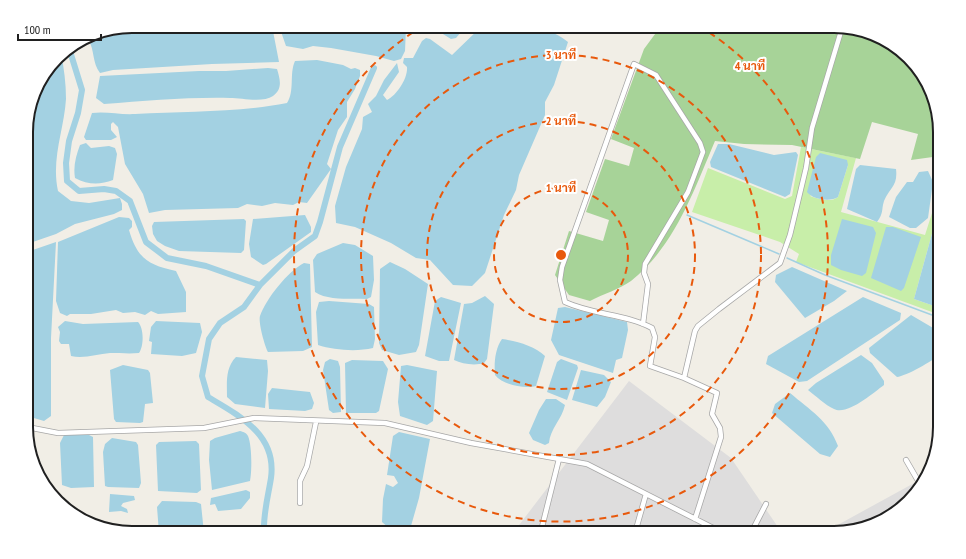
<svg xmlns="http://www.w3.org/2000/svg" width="966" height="559" font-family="'PT Sans Narrow',Sarabun,sans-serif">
<rect width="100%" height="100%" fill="#f1eee6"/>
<path fill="#dedddd" d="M629,381l102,77 51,75h-269z
M927,476l-1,4 -33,35 -52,18h-18z"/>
<path fill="#c8eea9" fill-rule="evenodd" d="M801,147l55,11 -15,54 84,23 15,-47v23l-2,1 -24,87 26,9v7l-144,-53 3,-8 -19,-12 -88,-30 16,-44 77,31 7,-3zM848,165l-10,32c-8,6 -19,2 -28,-1z"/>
<path fill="#a7d398" d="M661,26h174l52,14 35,33 18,51v32l-29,4 7,-26 -46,-12 -12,37 -68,-14 -48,-1 -29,-3c-21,49 -40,105 -84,140 -11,8 -28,13 -41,20l-21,-6 -14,-20 14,-44 34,10 6,-21 -23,-8 19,-53 24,7 5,-18 -23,-9 33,-90z"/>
<path fill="#a3d1e2" d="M132,26h140l7,36 -67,2 -99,6 -13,3c-8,-10 -5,-23 -12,-34h-4l7,-5z
M279,26h129l-2,2 -1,23 -4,8 -7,2 -18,-5 -45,-8 -18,-2 -10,3 -17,-3z
M430,26h36l-10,12 -5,1z
M482,26c30,0 62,-4 86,16l-14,43 -9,17v13l-26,60 -3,15 -12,25 -19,58 -13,13 -19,-1 -23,-25 -14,-2 -25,-15 -36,-16 -19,-4 -1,-17 11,-39 16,-38 1,-12 9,-5 -4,-8 8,-8 8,-16 13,-17 2,9 -16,23 4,5c10,-5 21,-22 20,-33l-4,-4 1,-5h9l9,-17 4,-3 4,1 22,16z
M61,53c3,15 5,31 5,46 -2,31 -15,60 -8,92l13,10 18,2 31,-5 2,6v6l-8,4 -39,10 -19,10 -29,10v-126l10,-33z
M317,60l26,5 8,4 4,-1 5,2v6l-5,13 -8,13v15l-9,13 -11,34 4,5 -24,34 -8,-1 -6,3 -18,-2 -13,3 -15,-2 -9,4 -73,2 -16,3 -6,-19 -18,-30 -7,-37 -5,-5 -2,2v6l6,7 -6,3h-25l-2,-3 8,-24c14,-2 28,2 43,1 50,-3 102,-1 152,-11 8,-12 2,-29 8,-42z
M268,68l9,1c3,10 6,20 -4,27 -10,7 -31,2 -43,2 -42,-1 -84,3 -126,6l-8,-6 4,-22 99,-5h27z
M86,143l5,5 18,-2 6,2 2,6 -4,26c-13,5 -25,5 -38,-2 -2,-12 1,-22 5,-33z
M718,144h11l45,11 22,-3 2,3 -8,39 -5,3 -74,-30 -1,-5z
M820,153l27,7 1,5 -10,32c-7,5 -25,3 -31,-5l9,-35z
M860,165l36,4c2,17 -6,18 -12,32 -3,10 0,11 -7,21l-30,-13 9,-40z
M928,171l5,11 -5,36 -12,10h-6l-21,-11 7,-20 11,-15h6l6,-10z
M940,211v97l-26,-9 24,-87z
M305,215l6,12v5l-45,32 -3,1 -12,-8 -2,-13 4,-25z
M119,217l10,1 3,3v6l-3,3c8,28 19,35 47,41l10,21v20l-28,2 -7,-3 -6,4 -10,-3 -12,1 -7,-3 -25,4h-21l-3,2 -7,-3 -4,-12 2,-59z
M244,219l2,2 -2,29 -3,3 -62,-2 -14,-5 -8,-5 -4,-7 -1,-8 2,-4z
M842,219l31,8 3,6 -10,40 -4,3 -21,-6 -10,-5v-10z
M886,227h7l28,10 -17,51 -3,3 -30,-13z
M56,242l-5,96v78l-7,5 -17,-5v-164z
M343,243l12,2 18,11 1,24 -3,17 -4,2c-16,-1 -39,2 -52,-7l-2,-32 4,-6z
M390,262l15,7 23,15 -9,61 -3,7 -17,3 -17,-5 -3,-7 1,-74z
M304,263l6,1 2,83 -9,4 -35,1c-3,-5 -10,-30 -8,-36 6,-17 28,-45 44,-53z
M792,267l55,24 -13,10 -29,17 -30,-36 1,-7z
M485,296l9,8 -7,55 -3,4c-9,3 -22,1 -30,-3l10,-56 8,-1z
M441,297l20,6 -12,58h-10l-14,-5 10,-55z
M863,297l38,16 -1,7 -93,61 -8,1 -33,-18 2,-8z
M329,301l40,3 5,3 1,32 -2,9c-17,4 -39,2 -55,-3l-2,-33 3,-10z
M565,307l62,15 1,8 -6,28 -6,2 -3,13 -54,-18 -8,-15 7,-32z
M911,315l29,17v22c-7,7 -34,22 -43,23l-27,-24 -1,-5z
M65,321l18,3 55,-2c6,6 6,24 1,31 -10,1 -19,0 -29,0 -13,1 -26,6 -39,3l-2,-12h-8l-2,-3 1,-9 -2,-5z
M156,321l44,2 2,9 -6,21 -14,3 -31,-2 1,-12 -3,-1 2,-14z
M502,339c14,2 33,7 43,17l-9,30c-12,3 -33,-1 -41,-11 -1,-12 0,-26 7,-36z
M861,355l11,8 12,18v4c-11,8 -37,31 -50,24 -9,-4 -18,-13 -26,-19l8,-7z
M236,357l31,3 1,11 -3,37 -30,-4 -8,-7c0,-14 -2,-29 9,-40z
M330,359l8,2 2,6 1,45 -8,1 -4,-3 -6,-40 2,-8z
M561,359l16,6 1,3 -11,32 -20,-8 10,-30z
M352,360l31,1 5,8 -9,42 -3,2h-30l-1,-50z
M123,365l25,5 2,3 3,30 -8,1 -2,18 -3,1 -24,-1 -2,-3 -4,-49z
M407,365l30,6 -4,50 -6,4 -27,-9 -2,-14 3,-36z
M581,370l23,5 7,7 -6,15 -8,10 -25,-7z
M272,388l38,4 4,11 -2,6 -7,2 -36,-2 -1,-15z
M790,393c20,17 39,28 48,53l-8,11 -10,-3 -48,-41 3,-9z
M546,399h10l9,6c-3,14 -15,24 -16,38l-4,2 -12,-5 -4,-7 10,-23z
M240,431c3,1 6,1 8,5 4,9 4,36 2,45l-38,9 -3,-30 1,-19 5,-3z
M399,432l31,7 -11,59 -10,35h-19v-4l-8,-7 1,-23 3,-15 7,3 5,-4 -4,-7 -7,-1 6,-39z
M64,435h25l4,2 1,50 -23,1 -9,-3 -2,-42z
M112,438l24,4 2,3 3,38 -2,5 -31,-1 -3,-1 -2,-34 2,-8z
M196,441l3,3 2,46 -4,3 -39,-2 -2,-46 3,-3z
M246,490l4,2v6l-9,11 -23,2 -3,-7 -5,1 1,-7z
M110,494l24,2 1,4 -12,3 -2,3 6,3 1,4 -7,-2 -12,1z
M162,501l34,1 5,2 3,29h-45l-2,-26z"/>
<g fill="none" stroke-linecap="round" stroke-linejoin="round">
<path stroke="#a3d1e2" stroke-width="1.5" d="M687,215l92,39
M787,258l38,17 115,43"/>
<path stroke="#a3d1e2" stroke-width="6" d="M69,48l13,42 -4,23 -9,28 -3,22 1,18 12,10 25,-2 12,2 14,10 16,41 21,16 39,8 54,19
M264,533c-1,-19 4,-36 7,-55 6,-43 -31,-62 -63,-81l-6,-21 7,-37 11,-16 24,-16 16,-22 34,-34 21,-15 5,-14 20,-75 34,-79"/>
<defs>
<path id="street" d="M643,324l5,-40 -4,-11 1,-9 43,-72 15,-40 -3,-9 -44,-68 -22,-11 -72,203 -2,13 5,22c28,13 61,12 87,26l3,9 -5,29 34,12
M27,427l31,6 146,-5 50,-10 131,5 86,20 116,21 136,69
M906,460l11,19 3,2 7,-3
M300,503v-22l7,-15 9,-44
M695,519l26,-82 -1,-9 -8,-14 5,-21 -33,-15 11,-47 3,-5 21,-17 61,-46 10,-28 16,-67 6,-40 30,-100
M525,532l13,-2 4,-3 17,-68
M635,533l11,-39
M751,533l15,-29"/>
</defs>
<use href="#street" stroke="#a7a7a7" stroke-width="6"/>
<use href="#street" stroke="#fff" stroke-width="4.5"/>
</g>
<g fill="none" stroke="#e8590c" stroke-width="2" stroke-dasharray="7 5">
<circle cx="561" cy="255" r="67"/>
<circle cx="561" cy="255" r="134"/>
<circle cx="561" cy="255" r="200"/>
<path d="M699 26A267 267 0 1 1 423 26"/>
</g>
<path d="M0 0H966V559H0ZM132 33H834A99 99 0 0 1 933 132V427A99 99 0 0 1 834 526H132A99 99 0 0 1 33 427V132A99 99 0 0 1 132 33Z" fill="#fff" fill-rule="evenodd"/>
<path fill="none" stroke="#202020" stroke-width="2" d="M132 33H834A99 99 0 0 1 933 132V427A99 99 0 0 1 834 526H132A99 99 0 0 1 33 427V132A99 99 0 0 1 132 33Z"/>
<circle cx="561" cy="255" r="6" fill="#e8590c" stroke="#fff" stroke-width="2"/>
<g font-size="12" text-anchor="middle" font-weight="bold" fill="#e8590c" stroke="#fff" stroke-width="4" stroke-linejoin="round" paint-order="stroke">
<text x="561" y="59">3 นาที</text>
<text x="750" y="70">4 นาที</text>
<text x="561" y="125">2 นาที</text>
<text x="561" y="192">1 นาที</text>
</g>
<path d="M18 34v6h83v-6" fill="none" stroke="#202020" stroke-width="2"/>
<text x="24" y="34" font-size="12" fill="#202020" stroke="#ffffff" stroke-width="3" paint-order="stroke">100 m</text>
</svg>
